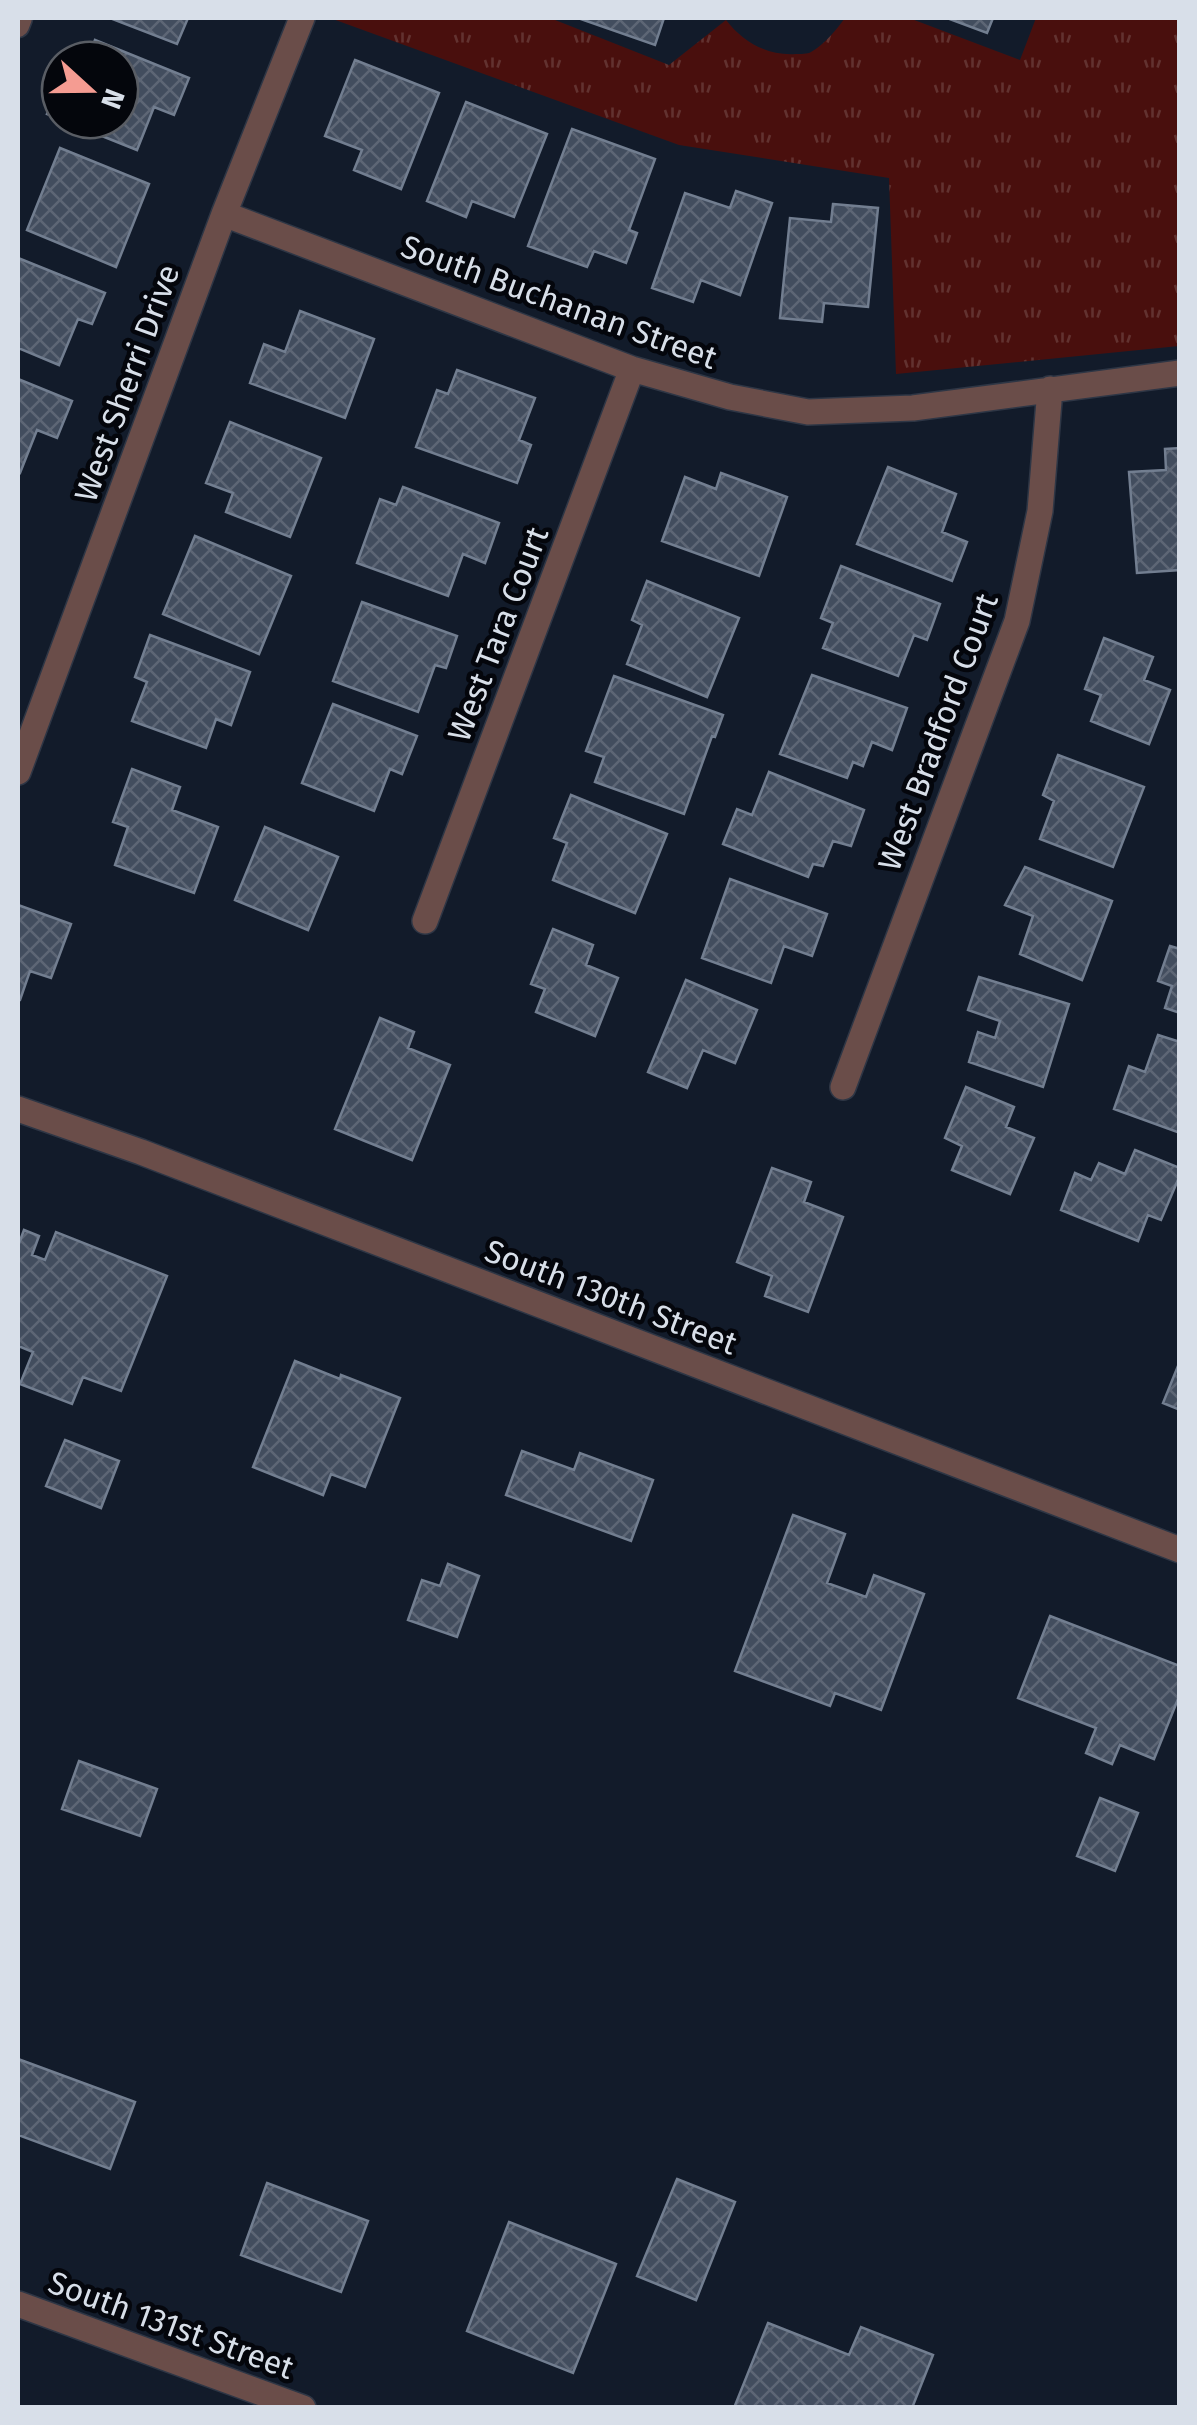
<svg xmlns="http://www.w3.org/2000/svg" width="1197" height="2425" font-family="'Fira Sans',sans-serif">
<defs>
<pattern id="park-tufts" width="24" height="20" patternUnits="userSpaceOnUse" patternTransform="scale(2.5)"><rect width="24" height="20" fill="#490f0d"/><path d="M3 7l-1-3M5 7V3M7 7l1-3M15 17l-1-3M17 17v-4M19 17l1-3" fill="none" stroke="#623230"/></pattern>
<pattern id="building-cross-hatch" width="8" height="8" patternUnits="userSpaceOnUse" patternTransform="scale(2.5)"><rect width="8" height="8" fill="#424d5e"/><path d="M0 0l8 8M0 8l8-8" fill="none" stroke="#5d6675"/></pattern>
</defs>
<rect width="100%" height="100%" fill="#121b2a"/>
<path fill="url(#park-tufts)" d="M330,18h220l119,47 57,-45c17,22 41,36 70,34 4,0 12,0 15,-2 13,-7 26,-23 34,-34h64l111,42 16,-42h143v328l-283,28 -7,-196 -210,-33z"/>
<path fill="url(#building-cross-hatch)" stroke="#727e90" stroke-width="2.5" d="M110,18h78l-11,26z
M578,18h86l-9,27z
M947,18h46l-6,15z
M95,40l94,38 -15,37 -20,-8 -17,43 -75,-30h58v-60h-33z
M355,60l84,33 -38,96 -47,-19 8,-20 -37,-14z
M60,81v38l-13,-5z
M466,102l81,32 -33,83 -42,-16 -6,16 -39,-16z
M572,129l83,30 -26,71 8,3 -11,30 -32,-12 -7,16 -59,-21z
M60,148l89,36 -33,83 -89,-37z
M736,191l36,12 -32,92 -39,-15 -8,22 -41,-14 33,-95 45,15z
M833,204l45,4 -10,99 -44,-4 -2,19 -42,-4 10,-100 41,4z
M18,258l87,35 -13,31 -14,-5 -19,46 -41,-17z
M300,311l74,28 -29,79 -95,-35 14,-39 21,8z
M457,370l78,28 -16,42 12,5 -14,38 -101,-36 21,-57 11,4z
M18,379l54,22 -15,37 -20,-8 -17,43 -2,-1z
M230,422l91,36 -31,79 -64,-25 7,-19 -27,-10z
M1180,448v122l-43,3 -8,-101 37,-2 -1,-21z
M888,467l68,27 -14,38 25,10 -15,39 -95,-37z
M721,473l66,24 -28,79 -97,-35 23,-64 31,12z
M403,487l96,36 -14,40 -22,-9 -15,42 -91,-33 23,-64 16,6z
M195,536l96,40 -32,78 -96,-40z
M841,566l99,38 -13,36 -13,-5 -16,41 -75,-28 10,-25 -12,-5z
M647,581l92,37 -32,79 -80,-33 15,-39 -10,-5z
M362,602l95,34 -11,32 -11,-3 -17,47 -85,-31z
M150,635l100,37 -19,53 -15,-6 -10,29 -74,-27 15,-39 -12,-5z
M1104,638l49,19 -9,23 26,10 -21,54 -58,-23 10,-26 -16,-6z
M812,675l95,33 -15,42 -20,-8 -9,24 -10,-4 -6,16 -67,-24z
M614,676l109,39 -8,22 -3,-1 -28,78 -89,-32 9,-25 -18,-6z
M333,704l84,32 -15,38 -12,-5 -16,42 -72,-28z
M1058,755l86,32 -31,80 -73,-28 14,-38 -11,-6z
M132,769l48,18 -8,23 46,17 -24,66 -79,-28 13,-38 -15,-5z
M769,772l95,38 -13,36 -18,-5 -10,25 -10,-2 -5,13 -85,-33 14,-35 15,6z
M571,795l96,39 -32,79 -82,-33 14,-37 -13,-5z
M265,827l73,30 -30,73 -73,-30z
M1025,867l87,34 -30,79 -62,-26 13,-38 -28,-11z
M730,879l97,35 -15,42 -28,-10 -13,37 -69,-25z
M18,905l53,19 -20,54 -21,-7 -10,29h-2z
M553,929l40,16 -7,20 32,13 -23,58 -59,-24 9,-23 -14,-5z
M1170,946l10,3v64l-15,-5 7,-22 -14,-5z
M979,977l90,27 -26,83 -74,-25 9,-30 17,6 5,-17 -32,-11z
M686,980l71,30 -22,53 -32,-13 -16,38 -39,-16z
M380,1018l34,14 -6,16 42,17 -38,95 -77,-31z
M1158,1035l22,7v91l-66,-24 15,-43 16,6z
M966,1087l48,20 -8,20 28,11 -24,56 -58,-24 10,-24 -17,-8z
M1135,1150l45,18v7l-19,45 -13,-5 -10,26 -77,-31 14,-37 16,7 8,-17 26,11z
M772,1168l39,14 -7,20 39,15 -35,95 -43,-16 7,-20 -35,-14z
M24,1230l15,6 -7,19 13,5 11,-28 111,44 -46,115 -38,-14 -11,27 -52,-20 13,-32 -15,-6v-100z
M295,1361l45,18 1,-4 59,23 -35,89 -34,-13 -8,21 -70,-28z
M1180,1361v49l-17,-7z
M65,1440l54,21 -18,47 -55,-22z
M522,1451l52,19 6,-17 73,27 -22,61 -125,-46z
M793,1515l52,19 -18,49 39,14 8,-22 50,19 -43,116 -46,-17 -5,13 -95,-35z
M448,1564l31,12 -22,61 -49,-17 14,-40 18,6z
M1050,1616l130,50v28l-26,65 -34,-14 -8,19 -26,-11 10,-25 -78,-30z
M79,1761l78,28 -17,47 -78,-27z
M1100,1798l38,15 -23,58 -38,-15z
M18,2059l117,43 -25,67 -92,-34z
M677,2179l58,23 -39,98 -59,-24z
M267,2183l101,38 -27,71 -100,-37z
M509,2222l107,42 -43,109 -106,-42z
M768,2323l81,32 12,-28 72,28 -21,53h-178z"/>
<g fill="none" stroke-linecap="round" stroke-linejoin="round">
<defs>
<path id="lane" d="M18,26l3,-8"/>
<path id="street" d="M224,214l408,155 98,28 78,15 105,-4 267,-35
M18,772l206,-558 78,-196
M425,921l207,-552
M843,1087l174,-466 23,-110 10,-122
M18,1109l123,43 1039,398
M18,2304l285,104"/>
</defs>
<use href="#lane" stroke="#2e3645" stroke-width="25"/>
<use href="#street" stroke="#2e3645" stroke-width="28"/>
<use href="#lane" stroke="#6a4d49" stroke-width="22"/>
<use href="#street" stroke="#6a4d49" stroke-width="25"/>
</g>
<g text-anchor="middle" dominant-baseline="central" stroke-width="9" stroke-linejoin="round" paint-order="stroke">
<g font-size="32" fill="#d8dfe9" stroke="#04060c">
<text transform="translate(559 302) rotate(20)">South Buchanan Street</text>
<text transform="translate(127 383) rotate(-70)">West Sherri Drive</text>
<text transform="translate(498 634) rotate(-69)">West Tara Court</text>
<text transform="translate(938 732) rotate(-70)">West Bradford Court</text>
<text transform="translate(611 1297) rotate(21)">South 130th Street</text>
<text transform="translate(171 2325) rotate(20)">South 131st Street</text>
</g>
</g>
<rect width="1197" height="2425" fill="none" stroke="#d8dfe9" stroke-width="40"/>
<g transform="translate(90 90) rotate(111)"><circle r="48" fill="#04060c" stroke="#595d64" stroke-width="2.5"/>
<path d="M0-8L18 38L0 25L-18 38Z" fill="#f59c92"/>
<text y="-15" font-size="28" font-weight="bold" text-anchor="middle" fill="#d8dfe9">N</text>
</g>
</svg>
